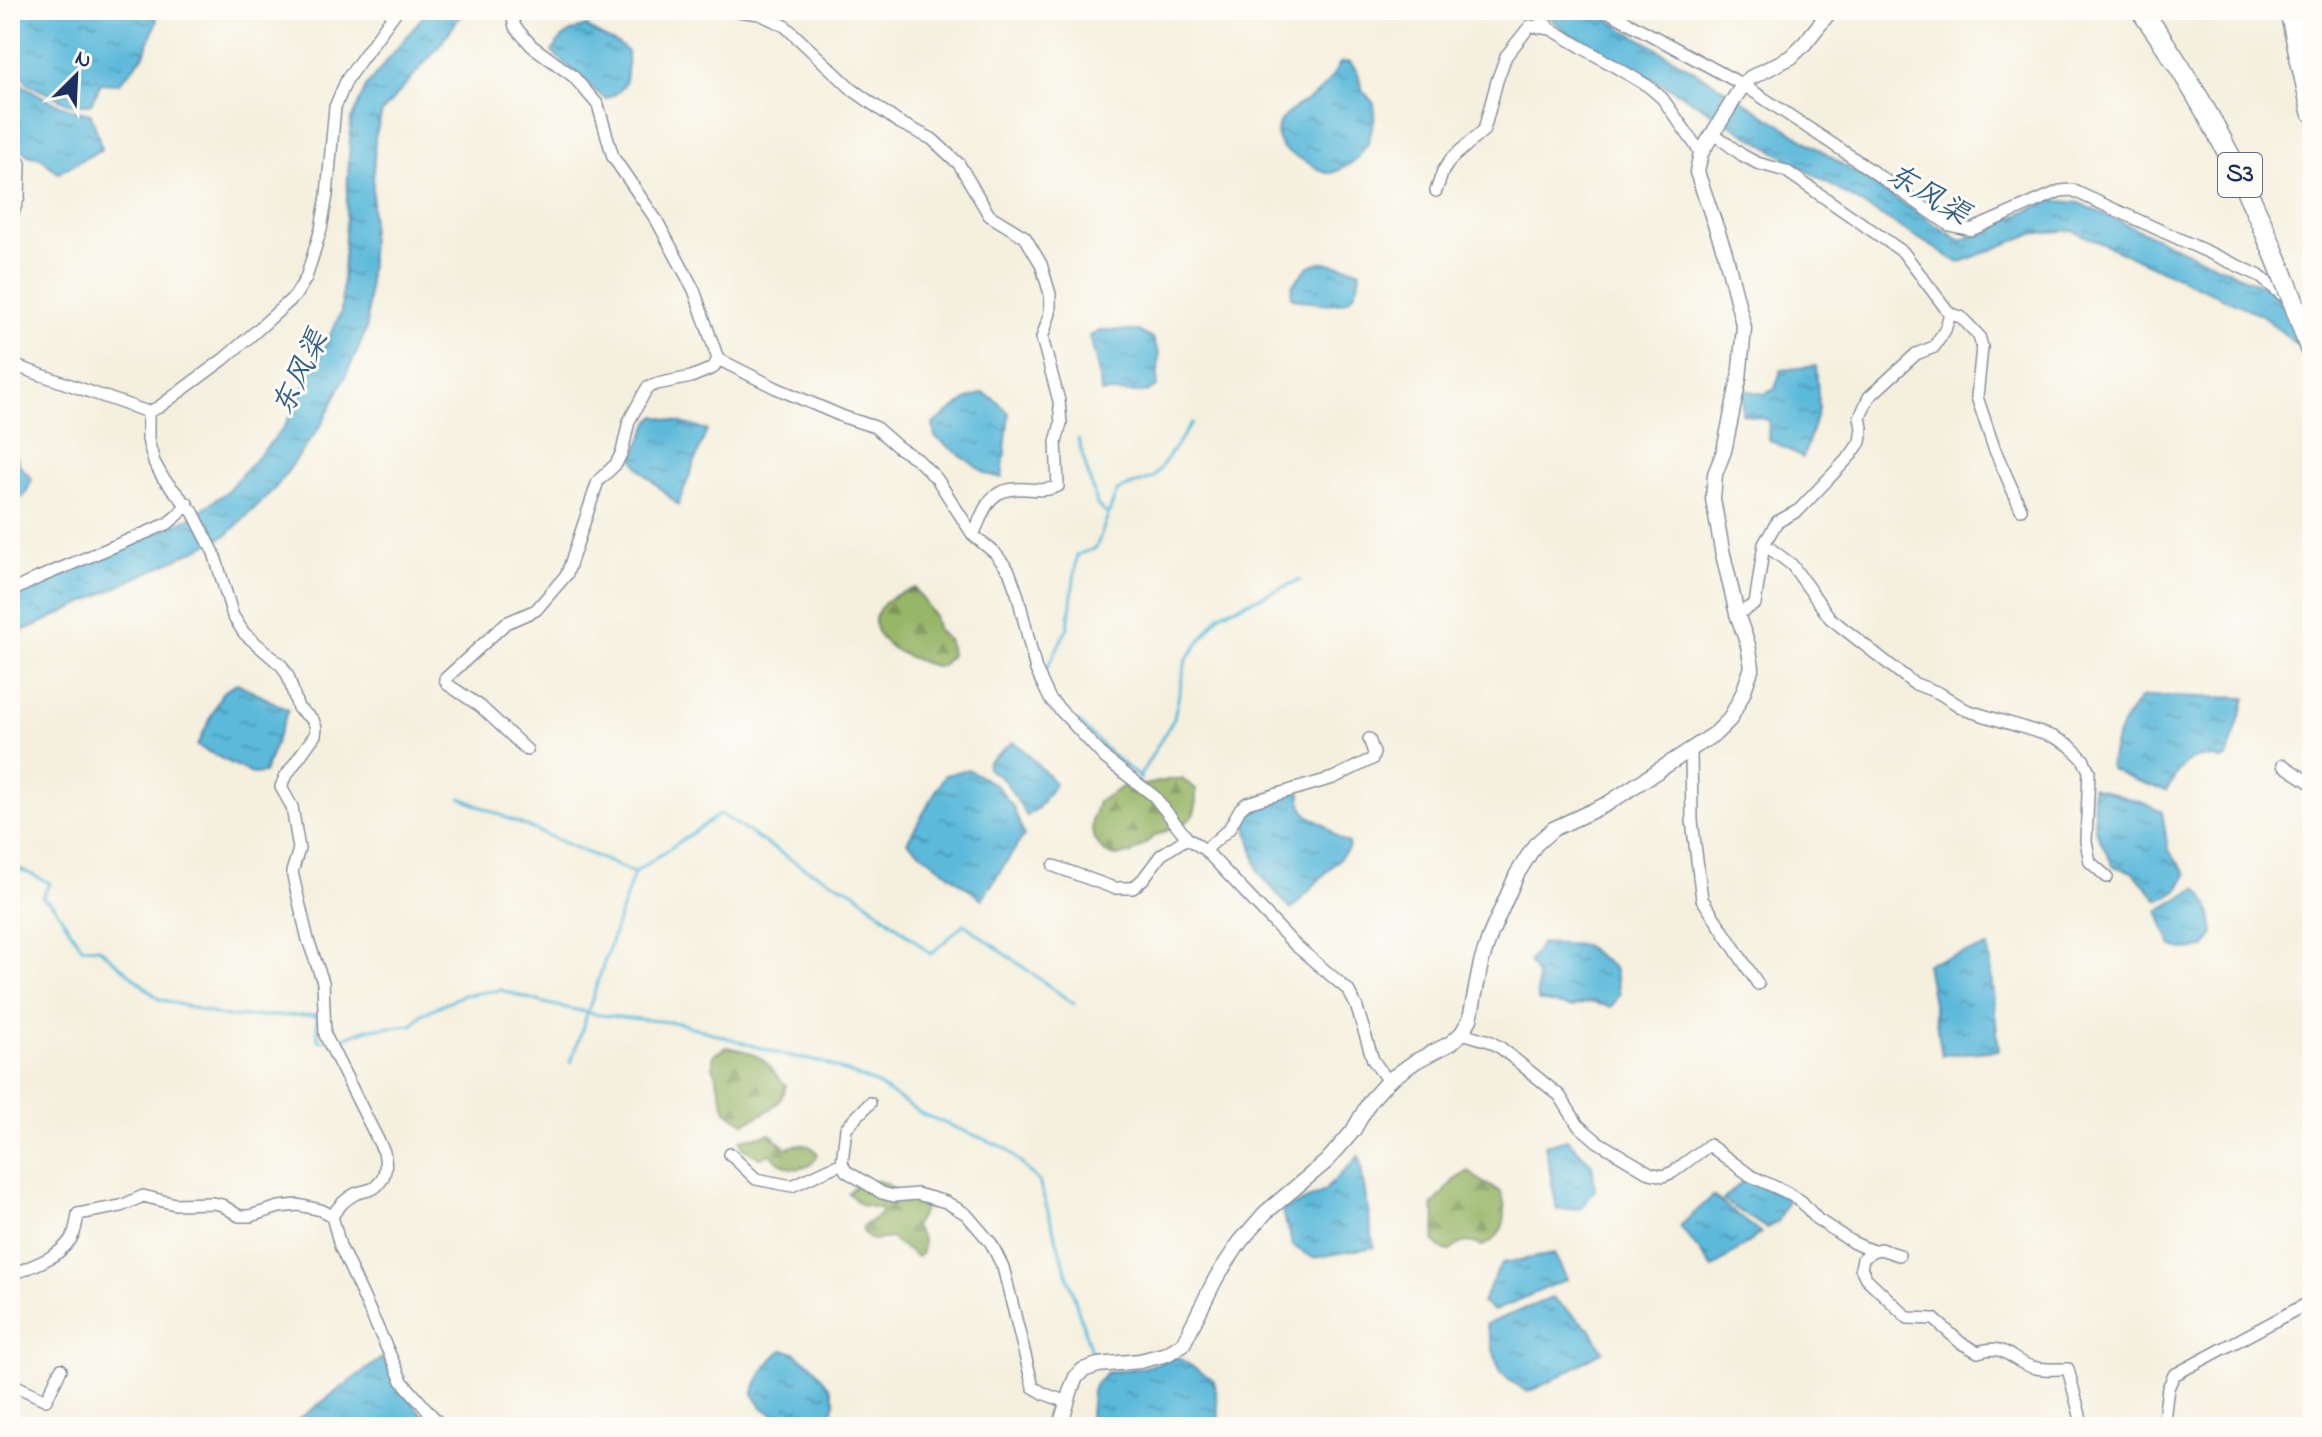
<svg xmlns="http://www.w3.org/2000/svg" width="2322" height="1437" font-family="'Indie Flower','LXGW WenKai TC',sans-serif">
<defs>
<pattern id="forest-firs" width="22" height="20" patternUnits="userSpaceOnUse" patternTransform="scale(2)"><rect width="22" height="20" fill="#98b668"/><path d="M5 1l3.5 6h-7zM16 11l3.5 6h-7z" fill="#7b9459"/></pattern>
<pattern id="water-ripples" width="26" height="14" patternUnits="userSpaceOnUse" patternTransform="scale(2)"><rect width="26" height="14" fill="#5cb9da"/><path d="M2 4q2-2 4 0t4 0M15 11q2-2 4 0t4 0" fill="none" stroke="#4b97b4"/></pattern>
</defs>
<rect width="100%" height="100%" fill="#fdfcf7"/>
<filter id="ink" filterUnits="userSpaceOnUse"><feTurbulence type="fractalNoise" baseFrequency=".0125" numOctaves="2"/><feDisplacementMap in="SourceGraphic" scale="16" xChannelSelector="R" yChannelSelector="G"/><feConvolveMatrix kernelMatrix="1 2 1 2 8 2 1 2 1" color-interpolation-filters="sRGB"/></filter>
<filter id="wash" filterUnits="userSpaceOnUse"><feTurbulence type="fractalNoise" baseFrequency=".006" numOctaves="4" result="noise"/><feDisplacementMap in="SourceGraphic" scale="32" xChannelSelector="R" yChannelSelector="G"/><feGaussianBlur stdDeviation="1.8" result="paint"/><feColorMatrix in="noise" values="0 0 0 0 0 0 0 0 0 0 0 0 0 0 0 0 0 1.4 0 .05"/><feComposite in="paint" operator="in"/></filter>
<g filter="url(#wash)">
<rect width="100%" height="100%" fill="#f5f0de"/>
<path fill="url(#forest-firs)" stroke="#5a7263" stroke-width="2" d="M915,588l19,28 4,15 11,10 2,14 -9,11c-12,1 -25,-6 -37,-11 -26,-12 -45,-34 -14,-57 7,-5 17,-7 24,-10z
M1173,779h9l14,10v16l-2,9 -6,7 -33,15 -24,18 -17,2 -9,-3 -11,-14 -2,-9v-10l6,-18 29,-18 18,1z
M727,1047c12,2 27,5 37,14 8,6 11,16 22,24 -4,22 -23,29 -42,38l-18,-12 -13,-45v-11z
M770,1134l16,14c14,-4 23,-7 32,6 -4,12 -15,16 -27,14 -9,-2 -15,-11 -23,-14l-8,4 -17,-10 -2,-8z
M1468,1171l14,11 19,10c8,21 5,45 -19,54 -14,-6 -20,-5 -32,5l-8,-2 -8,-7 2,-23 -4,-13 21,-25z
M875,1180l12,4 17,12 19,-2 5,9 -14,24 9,13 -1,13 -5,4 -27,-19c-14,2 -23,6 -28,-10 5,-7 13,-8 19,-15l-1,-5 -19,-3 -13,-12 10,-10z"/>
<path fill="url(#water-ripples)" stroke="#3c749c" stroke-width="2" d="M18,10h129l10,10 -13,35 -25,29 -18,-1 -10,21h-21l-42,-20 -7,-10 -1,-55z
M428,10h37l-28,39 -55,63 -7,26 -8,188 -9,24 -36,74 -46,63 -49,48 -188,89 -29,11v-36l178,-80 37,-26 58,-64 58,-116 10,-193 15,-33z
M1540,10h52l136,81 233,150 90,-41 28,3 186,84 47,40v31l-50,-43 -190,-85 -41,4 -72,29 -289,-175 -99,-52z
M586,26c12,12 30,13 41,25 1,24 3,39 -22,48l-53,-47c8,-15 18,-21 34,-26z
M1350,62l8,11 4,16 12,15 1,13 -7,26 -11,16 -14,9 -11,5h-6l-43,-24c-22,-32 22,-43 39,-60 7,-7 13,-17 18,-26z
M14,80c25,15 48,29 77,34l11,35 -44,24 -17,-15 -13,-3 -18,-17v-53z
M1321,262l29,5 10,4c0,9 -4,24 -12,29 -10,7 -46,2 -57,-3l1,-12 17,-19z
M1101,330l37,1 15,8 6,15 -2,33c-20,12 -35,2 -56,6l-1,-14 -10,-43z
M1816,366l3,42 -16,50 -35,-19 1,-19 -27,-6 2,-24 21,4 10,-5 6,-19z
M983,393l11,6 15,14 -7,65 -15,-4 -52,-37 -2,-13 33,-24z
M656,416l51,14 -29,75 -37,-35 -8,-12 17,-37z
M10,449l4,3 6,14 12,13 -7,16 -15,12z
M237,683l51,27 -24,63 -12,1 -55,-28 25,-53z
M2159,696l87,2 -19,60 -6,2c-31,-10 -40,5 -55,31l-37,-13 -19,-9c1,-26 14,-52 31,-71z
M1013,742l10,7 32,34 -17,25 -11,8 -22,-35 -18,-13 1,-6z
M968,769l29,17 16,21 11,28 -42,64 -75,-57 38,-67z
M2092,787l51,16 19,9 6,37 18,25c-7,16 -11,23 -28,26l-25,-28 -20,-6 -18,-37z
M1297,791l4,2c-3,23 15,24 27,35 7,7 10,11 21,15l-1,6 -57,61 -32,-37 -15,-58 4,-8z
M2197,888c13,13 14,28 17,45l-9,15 -22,2 -11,-3 -14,-36z
M1541,943l43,2 30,23 6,27 -9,12 -22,-5 -17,5 -34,-6 -1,-25 -8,-14z
M1988,947l11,103 -57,5 -16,-92z
M1567,1139l25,25 3,26 -14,18 -24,2 -12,-65z
M1359,1156l15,91 -61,11 -20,-12 -11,-35 41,-19z
M1745,1179l44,19 -11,24 -12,6 -43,-28z
M1713,1196l48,37 -48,35 -33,-42z
M1554,1254l13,25 -73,32 -12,-8 15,-32 6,-8z
M1552,1298l38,31 13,22c-26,14 -49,31 -76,41l-18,-12 -10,-10 -13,-46z
M782,1350l13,2 4,5 12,7 19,24 5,14 -5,18 -10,7h-30l-13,-11 -14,-8 -10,-14c5,-17 15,-33 29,-44z
M1177,1357l37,23 6,47h-135l5,-11 2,-25 3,-7 11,-11 39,-6z
M382,1358l16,28 35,41h-145z"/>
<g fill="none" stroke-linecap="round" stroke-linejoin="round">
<path stroke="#5cb9da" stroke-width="3" d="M1078,439l19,66 11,10
M1044,674l24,-47 9,-72 19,-7 21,-57 37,-14 38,-54
M1079,722l32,32 30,25
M1139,777l35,-59 12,-58 34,-46 80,-34
M461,798l173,75
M1191,835l15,6
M10,874l10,-5 30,14 -8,14 12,9 28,41 17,1 60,51 67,18 91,-2 1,25 6,1
M332,1042l36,-13 45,-4 9,-11 41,-19 38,-5 47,14 52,11 79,8 101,31 44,9 51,20 47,31 84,34 33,34 53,173
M571,1062l63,-189 86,-59 81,52 54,26 76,62 33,-30 110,80"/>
</g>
</g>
<g filter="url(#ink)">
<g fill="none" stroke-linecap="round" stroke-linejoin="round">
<defs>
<path id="minor" d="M511,10l4,17 17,19 41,30 25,29 15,52 44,64 37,69 24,69 58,29 68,29 31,10 24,21 18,11 20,20 36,56 22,18 14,18 9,25 18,74 14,29 56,60 48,37 33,42 18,12 89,94 54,46 8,15 17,55 15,21
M729,10l31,4 25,12 68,64 45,32 34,17 27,25 30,51 36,22 16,27 9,30v19l-8,25 17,63 2,22 -5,19 2,44c-11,5 -21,4 -32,3 -38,-2 -39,16 -53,46
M1534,10l16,19
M1605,10l140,76 104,69 100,70 22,5 89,-39 12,-1 186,85 54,44
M1713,133l29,22 15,8 29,8 117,81 47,62 11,3 18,19 3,11 -5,50 17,51 27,61
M10,153l10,10 -1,33 -9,26
M1436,191l7,-20 8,-12 33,-29 13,-49 9,-25 24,-30 21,3 97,57 14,12 39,55
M10,364l138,48v28l6,22 9,16 30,34 21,41 19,63 11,17 38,33 6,10 10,32 15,12 3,8 -1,7 -30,42 -4,10 11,20 7,42 -7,23 16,68 15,42 2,53 59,117c3,13 2,27 -10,36 -5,3 -13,3 -19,6 -10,5 -17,13 -23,22
M148,412l11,-5 65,-48 30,-26 41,-37 11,-18 15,-49 6,-34 8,-88 12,-28 50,-69
M1764,544l28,21 38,53 83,65 26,10 27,17 88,27 15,8 14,14 6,12 -3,70 4,21 17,15
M10,592l28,-14 129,-54 12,-10 8,-11
M1737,614l18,-10 9,-60 13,-22 22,-12 52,-55 9,-13 2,-14 -2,-11 9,-20 47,-43 18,-7 11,-17 5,-16
M527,750l-47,-44 -33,-22 -2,-5 61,-56 30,-13 31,-36 31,-93 18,-17 6,-12 7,-31 18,-33 10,-4 34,-7 22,-9 5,-9
M1691,750l1,71 10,78 56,85
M2283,765l29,19
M1205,850l24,-21 11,-20 7,-6 86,-25 39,-19 2,-6 -5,-14
M1054,866l60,22h19l10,-9 18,-24 26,-17
M1462,1033l27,8 12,7 59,48 18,29 20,17 52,31 13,3 10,-4 36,-27 42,31 33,15 17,10 16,18 35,23 20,9 8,-2 19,6
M870,1103l-24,25 -4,35 4,8 36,22 12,3 23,-2 29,8 20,12 25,29 12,24 30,120 12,7 22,8
M730,1154l26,25 36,7 50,-23
M1872,1251l-9,8 -2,9 5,10 42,40 26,1 27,24 17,9c31,-10 31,11 58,16 10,2 22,1 32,1l15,58
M10,1275c22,-9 54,-18 64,-42 2,-6 3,-13 4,-19l43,-8 22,-10 32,8 38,-1 9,2 17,11h11l29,-9 19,-2 23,5 11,6 8,30 62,135 40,46
M10,1383l36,17 15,-31
M2163,1427l5,-39 6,-13 138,-74"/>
<path id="tertiary" d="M1060,1427l11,-38 5,-12 7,-7 15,-5 42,-4 27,-7 16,-10 33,-66 24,-36 25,-29 62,-52 26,-30 17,-30 18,-20 28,-20 35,-18 11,-10 8,-14 11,-56 10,-30 26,-59 18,-29 18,-16 54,-25 109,-71 14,-14 13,-26 9,-26 -4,-22 -11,-31 -15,-64 -9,-51 2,-25 9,-23 15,-72 5,-51 -19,-75 -28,-81 4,-19 38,-62 11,-13 41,-21 14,-14 26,-33"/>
<path id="motorway" d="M2290,10l22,101"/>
</defs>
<use href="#minor" stroke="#88909e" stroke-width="14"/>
<use href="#tertiary" stroke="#88909e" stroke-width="17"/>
<use href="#motorway" stroke="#88909e" stroke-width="23"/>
<use href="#minor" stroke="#fff" stroke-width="11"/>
<use href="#tertiary" stroke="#fff" stroke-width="14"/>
<use href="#motorway" stroke="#fff" stroke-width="20"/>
<defs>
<path id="motorway-bridge" d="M2141,10c76,104 130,223 171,344"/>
</defs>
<use href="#motorway-bridge" stroke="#88909e" stroke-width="23" stroke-linecap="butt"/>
<use href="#motorway-bridge" stroke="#fff" stroke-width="20"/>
</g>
</g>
<g text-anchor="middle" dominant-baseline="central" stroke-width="6" stroke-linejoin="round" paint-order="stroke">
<rect fill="#fdfcf7" stroke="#5f6c8c" stroke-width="2" x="2218" y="153" width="44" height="44" rx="6"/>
<g font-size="26" font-weight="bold" fill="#1b2f5e">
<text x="2240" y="175">S3</text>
</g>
<g font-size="30" font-style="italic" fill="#325f89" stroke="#fdfcf7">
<text transform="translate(1927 196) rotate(31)">东风渠</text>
<text transform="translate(302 374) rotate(-64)">东风渠</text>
</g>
</g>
<rect width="2322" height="1437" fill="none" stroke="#fdfcf7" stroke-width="40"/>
<g transform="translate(76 76) rotate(24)" stroke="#fdfcf7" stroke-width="6" paint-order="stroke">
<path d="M0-6L14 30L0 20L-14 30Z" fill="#1b2f5e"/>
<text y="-12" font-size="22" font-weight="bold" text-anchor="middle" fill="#1b2f5e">N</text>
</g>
</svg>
